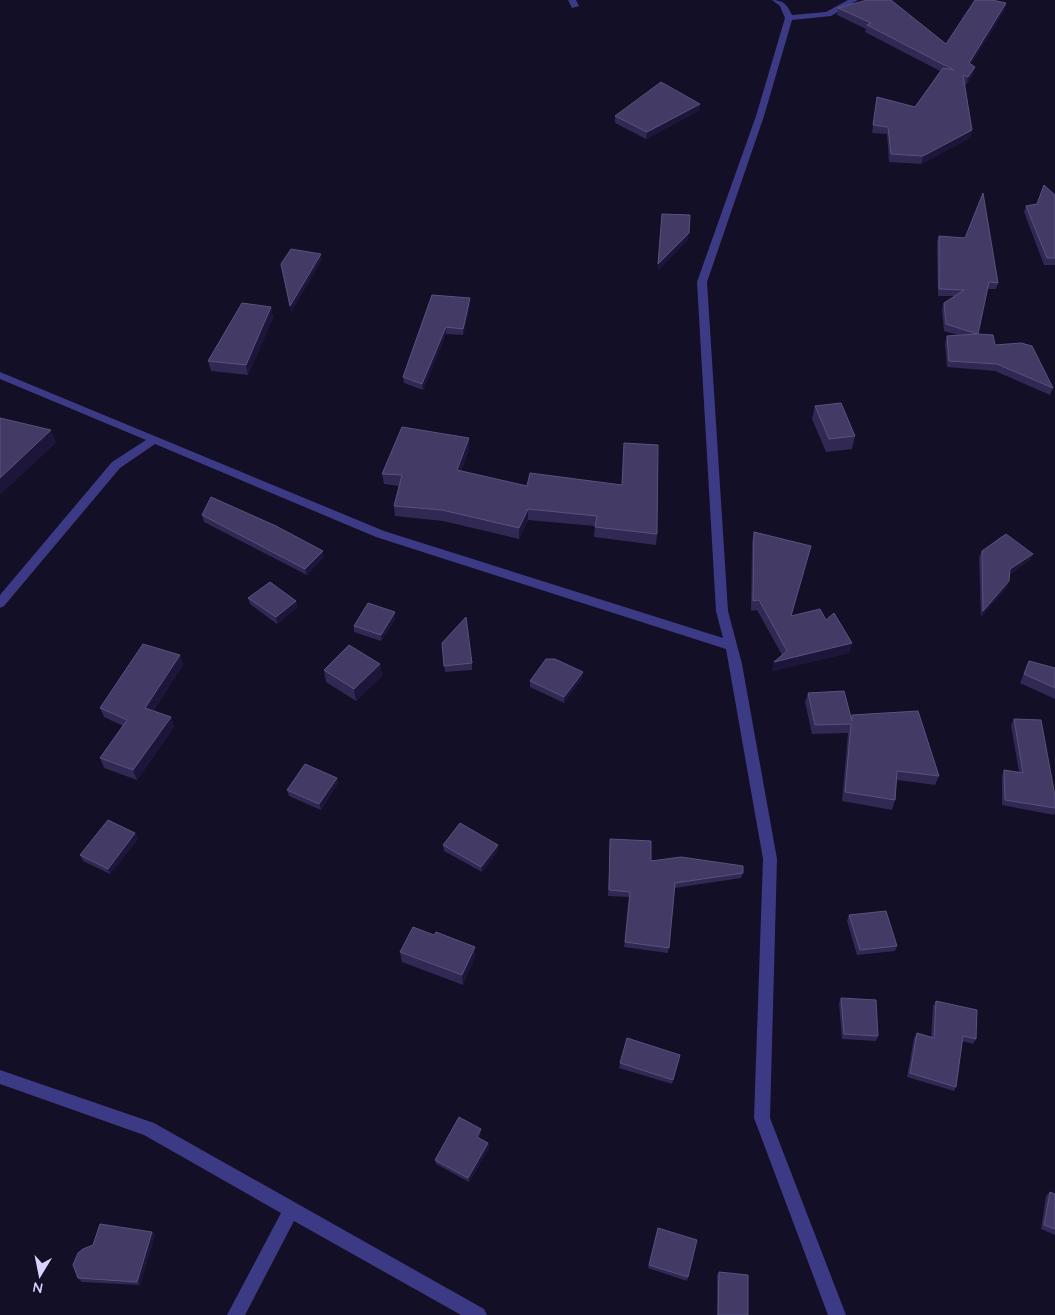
<svg xmlns="http://www.w3.org/2000/svg" width="1055" height="1315" font-family="Quicksand,sans-serif">
<rect width="100%" height="100%" fill="#130f26"/>
<g fill="none" stroke-linecap="round" stroke-linejoin="round">
<path fill="#3d3a85" fill-rule="evenodd" d="M568,0h8l3,6 -7,2z
M772,0c12,0 15,5 20,15l34,-3 22,-12h10l-27,16 -39,4 -28,96 -57,166 21,329 14,53 35,195 -7,259 76,197h-18l-74,-197 9,-259 -37,-210 -350,-112 -221,-93 -35,24 -116,138 -4,2v-13l112,-133 34,-22 -146,-61v-7l384,159 339,107 -7,-27 -19,-329 59,-166 29,-98 -5,-12z
M0,1070l154,53 330,186 3,6h-26l-167,-94 -49,94h-18l54,-102 -137,-78 -144,-51z"/>
</g>
<path fill="#312854" d="M1006,3l-2,8 -33,53 2,11 -7,10 -2,-1 6,54 -49,26 -32,-2 -2,-28 -15,-1 5,-36 38,10 25,-36 -75,-39 1,-3 -29,-14 1,-7 108,36z
M700,110l-54,29 -31,-16v-7z
M1055,195v70h-11l-20,-53 2,-6 11,-2z
M939,236l59,47 -2,6h-9l-9,45 17,11 58,43 -3,7 -55,-24 -48,-4 -2,-24 2,-7 11,-1 -14,-4 -2,-22 2,-6 10,-7h-16l-1,-54z
M432,295l38,10 -7,30 -17,-1 -23,56 -19,-7 -1,-6z
M271,307l2,11 -25,57 -37,-4 -3,-10z
M815,406l40,30 -3,13 -26,3 -14,-33z
M469,449l-8,22 196,63 -1,11 -62,-8 1,-11 -67,-6 -9,19 -76,-18 -48,-5 -1,-10 5,-20 -15,-2 -2,-10z
M202,515l122,42 -17,18 -103,-53z
M754,532l57,14 -20,70 35,4 26,23 -3,10 -77,18 2,-9 8,-7 -25,-45 -6,1 1,-69z
M982,551l48,9 -20,14 -3,13 -26,30 -2,-60z
M248,598l48,3 1,6 -20,17 -27,-20z
M395,612v7l-14,22 -27,-9v-6z
M442,643l30,20v7l-27,2z
M180,655l3,10 -30,46 18,6 3,10 -37,53 -33,-12 -4,-10 23,-32 -19,-9 -4,-9z
M1029,661l26,7v31l-35,-16z
M380,664l2,12 -26,25 -30,-19 -2,-12z
M582,678l-18,25 -34,-16v-6z
M808,693l43,25 1,-3 87,61 -4,9 -38,-5 -2,20 -3,10 -50,-9 6,-68 -36,1 -7,-32z
M1014,719l41,77v17l-1,2 -52,-10v-29l2,-6 15,2 -8,-47z
M337,778l1,5 -17,27 -32,-14 -2,-6z
M135,833l3,6 -28,35 -27,-13 -3,-6z
M443,845h55v6l-16,21 -38,-21z
M610,845l41,16 92,12 -2,5 -66,10 -7,65 -44,-6 6,-50 -22,-1z
M849,915l48,31 -2,5 -38,4 -10,-34z
M400,952l75,5 -12,28 -61,-23z
M841,998l37,38 -2,5 -34,-2 -3,-36z
M936,1001l40,38 -3,5 -11,-3 -6,46 -2,4 -47,-14 7,-39 3,-5 14,4 2,-31z
M680,1055l-8,29 -53,-16 1,-5z
M481,1129v4l-2,5 9,5 1,5 -20,34 -33,-18 -1,-4z
M1050,1192l5,2v41l-14,-6 5,-33z
M658,1228l30,49 -1,4 -39,-13z
M152,1232l3,3 -15,50 -58,-3 -4,-4z
M719,1272l29,43h-31v-39z"/>
<path fill="#1d163a" d="M1006,3l-2,8 -37,59 2,-7z
M975,67l-2,8 -7,10 2,-8z
M700,104v6l-54,29 1,-7z
M972,130l-2,8 -49,26 2,-8z
M689,233l-1,7 -30,31v-7z
M321,254l1,6 -31,53 -1,-7z
M470,298v7l-7,30v-6z
M271,307l2,11 -25,57 -2,-10z
M446,327v7l-23,56 -1,-6z
M51,430l5,13 -56,52v-17z
M469,438v11l-12,32v-11z
M528,509v11l-9,19v-11z
M323,551l1,6 -17,18 -2,-6z
M1033,554l-3,6 -22,16 2,-7z
M1009,581l-2,6 -26,30 2,-6z
M296,601l1,6 -20,17 -1,-7z
M395,612v7l-14,22v-6z
M852,643l-3,10 -77,18 2,-9z
M180,655l3,10 -35,53 -3,-10z
M380,664l2,12 -26,25 -2,-12z
M583,672l-1,6 -18,25v-6z
M171,717l3,10 -37,53 -4,-10z
M337,778l1,5 -17,27 -2,-6z
M135,833l3,6 -28,35 -2,-5z
M498,845v6l-16,21 -1,-5z
M475,947v10l-12,28 -1,-10z
M481,1129v4l-4,8v-4z
M488,1143l1,5 -20,34 -1,-4z
M152,1232l3,3 -15,50 -3,-3z"/>
<path fill="#433a66" stroke="#5a527e" d="M867,0h24l55,44 29,-44h17l14,3 -37,60 6,4 -7,10 -5,-2 9,55 -49,26 -32,-2 -3,-27 -15,-2 4,-28 38,10 28,-39 11,2 -87,-45 4,-2 -33,-15z
M661,82l39,22 -53,28 -32,-16z
M1044,185l11,10v63h-8l-21,-52 11,-2z
M983,193l15,90 -9,-1 -11,52 15,1 2,10 26,-2 11,3 21,42 -56,-24 -48,-3 -2,-25 30,-2 -31,-10 -2,-21 20,-13 -25,-1v-53l26,2z
M662,214l28,1 -1,18 -31,31z
M291,249l30,5 -31,52 -9,-42z
M432,295l38,3 -7,31 -17,-2 -24,57 -19,-7z
M242,303l29,4 -25,58 -38,-4z
M841,403l14,33 -26,3 -14,-33z
M0,418l51,12 -51,48z
M402,427l67,11 -12,32 70,16 3,-13 92,12 2,-42 34,2 -1,89 -62,-7 2,-11 -69,-7 -9,19 -77,-18 -48,-4 8,-31 -20,-1z
M211,497l65,29 47,25 -18,18 -103,-54z
M754,532l57,14 -20,70 29,-7 6,11 8,-7 18,30 -78,19 13,-11 -28,-51 -6,1z
M1006,534l27,20 -23,15 -1,12 -26,30 -1,-60z
M270,582l26,19 -20,16 -28,-19z
M368,603l27,9 -14,23 -27,-9z
M466,617l6,46 -28,3 -2,-23z
M143,644l37,11 -35,53 26,9 -38,53 -33,-12 27,-38 -27,-12z
M349,645l31,19 -26,25 -30,-19z
M546,659h9l28,13 -19,25 -34,-16z
M1029,661l26,7v20l-31,-14z
M844,691l8,30v-6l66,-4 21,65 -42,-5 -2,29 -50,-8 6,-68 -36,1 -7,-32z
M1014,719l27,1 14,76v12l-50,-8 -1,-30 19,3z
M305,764l32,14 -18,26 -32,-14z
M108,820l27,13 -27,36 -28,-14z
M460,823l38,22 -17,22 -38,-22z
M610,839l41,2v20l30,-4 62,9v7l-68,10 -6,65 -44,-6 5,-50 -21,-2z
M886,911l11,35 -37,4 -11,-35z
M413,927l21,8 2,-3 39,15 -13,28 -62,-23z
M841,998l35,2 2,36 -34,-2z
M936,1001l41,9 -1,29 -13,-3 -7,51 -46,-14 7,-40 17,5z
M627,1038l53,17 -7,25 -53,-17z
M459,1117l22,12 -4,8 11,6 -20,35 -33,-18z
M1050,1192l5,2v35l-11,-4z
M100,1224l52,8 -15,50 -59,-4 -5,-13 5,-12 5,-4 10,-4z
M658,1228l39,12 -9,37 -39,-12z
M719,1272l29,3v40h-30z"/>
<g transform="translate(40 1275) rotate(190)" stroke="#130f26" stroke-width="4" paint-order="stroke">
<path d="M0-4L9 19L0 12L-9 19Z" fill="#d9d4ff"/>
<text y="-8" font-size="14" font-weight="bold" text-anchor="middle" fill="#d9d4ff">N</text>
</g>
</svg>
